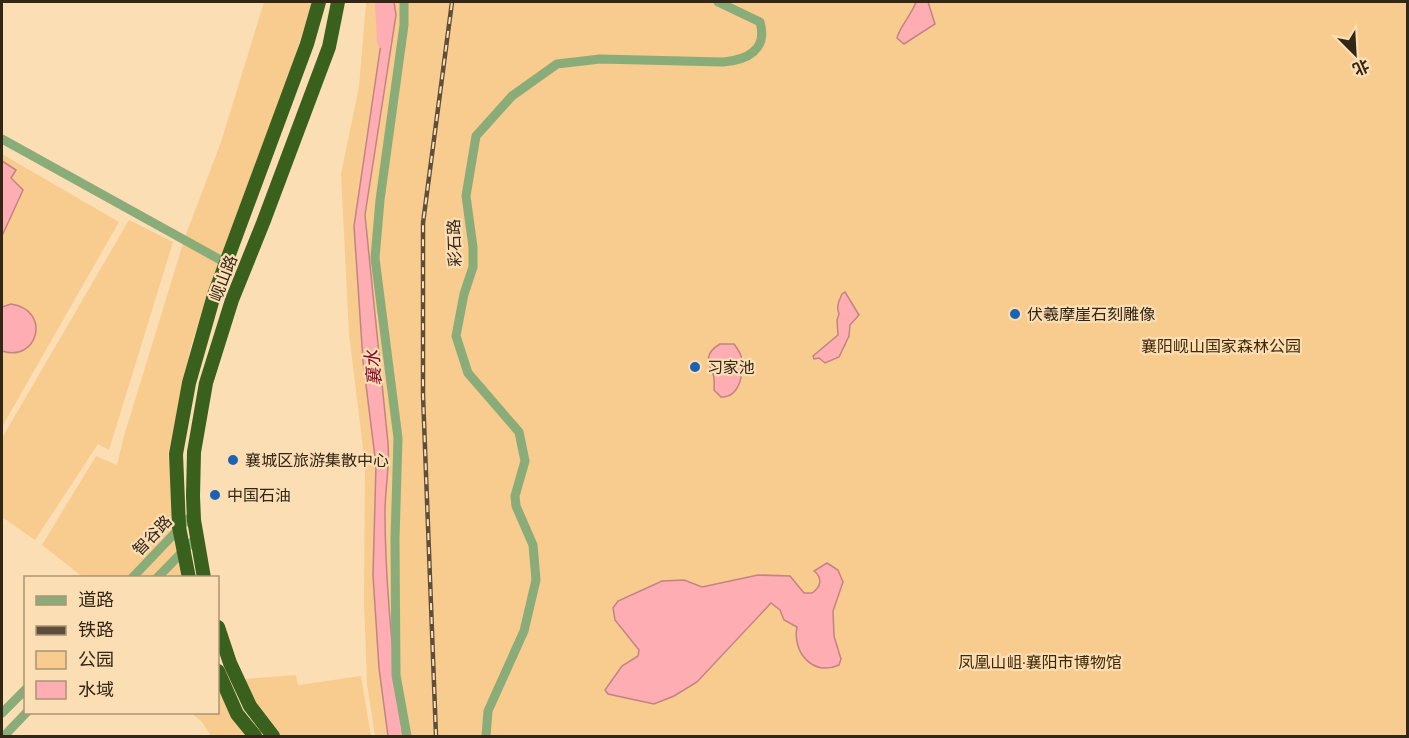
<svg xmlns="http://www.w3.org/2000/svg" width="1409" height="738" font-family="'PT Sans Narrow','Noto Sans SC',sans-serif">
<rect width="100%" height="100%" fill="#fcdeb5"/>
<path fill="#f8cb8e" d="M264,2h48l-20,65 -101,278 -23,110 14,122h-99l-41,-32 54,-89 21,9 7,-29 61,-199 36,-95z
M355,2h1052v734h-1032l-8,-52 -3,-82 1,-138 -16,-130 -8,-160 18,-87 7,-84z
M2,154l117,68 -117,205z
M129,220l44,22 -64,208 -11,-6 -63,96 -33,-23v-79z
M296,675l2,10 63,-9 10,60h-94l-24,-34 -9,-23z
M218,687l13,27 18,22h-38l-9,-14 -10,-9 26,-1z"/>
<path fill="#feadb2" stroke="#c18484" stroke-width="1.5" d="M379,2h15l2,13 -31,200 23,228c2,23 -3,46 -3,69 0,75 8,150 18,224h-15l-9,-68 -6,-93 3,-110 -13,-104 -9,-135 30,-203z
M916,2h12l7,22 -31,20 -7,-6c2,-10 15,-24 19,-36z
M2,161l14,9 -5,8 12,12 -21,46z
M845,292l14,23 -9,10 -1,11 -10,21 -14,6 -6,-5 -5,1 -1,-3 25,-21 -1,-15 2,-6c-3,-8 0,-13 3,-20z
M11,304c41,6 27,59 -9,47v-44z
M720,344h14c2,3 6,8 7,12 4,15 -1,42 -20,41l-7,-7c0,-5 1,-11 -1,-16 -6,-14 -8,-21 7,-30z
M827,563l11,7 5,12 -10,29 1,25 7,23 -2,6c-26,12 -47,-13 -42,-38l-13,-7 -4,-10 -9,-7 -74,79 -23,14 -20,8 -46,-10 -3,-4 17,-24 16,-10 1,-6 -24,-30 -2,-12 5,-7 44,-20 22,-1 18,7 56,-12 32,1 14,17h8c9,-6 11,-15 2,-22z"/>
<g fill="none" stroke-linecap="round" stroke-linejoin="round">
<path stroke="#feadb2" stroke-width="14" d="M382,2l2,40"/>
<path stroke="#8aac79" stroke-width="9" d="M404,2v23l-24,175 -5,58 23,180 -3,101 1,136 11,61
M2,139l224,124
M132,578l62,-65
M157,578l39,-40
M2,713l24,-24
M4,736l23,-24
M486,736l2,-25 36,-80 12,-51 -3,-35 -17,-39 -1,-10 10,-35 -6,-29 -51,-59 -12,-37 8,-42 9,-27v-20l-7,-51 10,-60 36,-40 45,-32 43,-5 123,3c24,-2 45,-12 37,-40l-42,-20"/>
<path stroke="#39611d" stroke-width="14" d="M189,578l-10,-51 -3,-73 13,-71 25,-88 93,-251 12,-42
M204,578l-10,-58 -1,-24 1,-44 12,-69 26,-83 31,-77 66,-176 9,-45
M218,627l12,36 20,43 23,30
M218,671l19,43 18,22"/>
<defs>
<path id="rail" d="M436,736l-13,-341v-172l29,-221"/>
</defs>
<use href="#rail" stroke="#5f4f3a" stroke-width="4.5"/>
<use href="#rail" stroke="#fcdeb5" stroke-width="2" stroke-dasharray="7" stroke-linecap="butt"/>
</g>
<g fill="#1b62b2" stroke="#fcdeb5" stroke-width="2">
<circle cx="1015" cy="314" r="6"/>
<circle cx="695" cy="367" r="6"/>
<circle cx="233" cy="460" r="6"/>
<circle cx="215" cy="495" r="6"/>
</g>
<g text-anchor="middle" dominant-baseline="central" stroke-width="4.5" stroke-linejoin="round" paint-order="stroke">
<g font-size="16" fill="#322617" stroke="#fcdeb5">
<text transform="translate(454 243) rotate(-92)">彩石路</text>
<text transform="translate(223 278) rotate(-69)">岘山路</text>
<text transform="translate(152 535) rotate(-46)">智谷路</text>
</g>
<g font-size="16" fill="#322617" stroke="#fcdeb5" text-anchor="start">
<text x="1027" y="314">伏羲摩崖石刻雕像</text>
<text x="707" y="367">习家池</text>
<text x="245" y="460">襄城区旅游集散中心</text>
<text x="227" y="495">中国石油</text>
</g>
<g font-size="16" fill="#3f2803" stroke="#fcdeb5">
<text x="1221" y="346">襄阳岘山国家森林公园</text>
<text x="1040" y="662">凤凰山岨·襄阳市博物馆</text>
</g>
<g font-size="18" font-style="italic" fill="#82092a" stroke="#fcdeb5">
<text transform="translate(373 368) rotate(-95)">襄水</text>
</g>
</g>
<rect width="1409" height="738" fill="none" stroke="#322617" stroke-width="6"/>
<rect x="24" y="576" width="195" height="138" fill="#fcdeb5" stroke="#ab9476" stroke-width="1.5"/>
<rect x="36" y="596" width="30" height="9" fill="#8aac79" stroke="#ab9476" stroke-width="1.5"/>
<text x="78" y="606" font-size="18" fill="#322617">道路</text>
<rect x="36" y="626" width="30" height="9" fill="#5f4f3a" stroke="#ab9476" stroke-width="1.5"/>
<text x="78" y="636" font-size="18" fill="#322617">铁路</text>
<rect x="36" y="651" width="30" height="18" fill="#f8cb8e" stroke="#ab9476" stroke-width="1.5"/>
<text x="78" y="666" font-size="18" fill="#322617">公园</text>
<rect x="36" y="681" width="30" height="18" fill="#feadb2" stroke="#ab9476" stroke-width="1.5"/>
<text x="78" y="696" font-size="18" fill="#322617">水域</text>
<g transform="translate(1355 54) rotate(156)" stroke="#fcdeb5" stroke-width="4.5" paint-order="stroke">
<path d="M0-4.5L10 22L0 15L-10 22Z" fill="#322617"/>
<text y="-9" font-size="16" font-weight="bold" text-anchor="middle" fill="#322617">北</text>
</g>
</svg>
